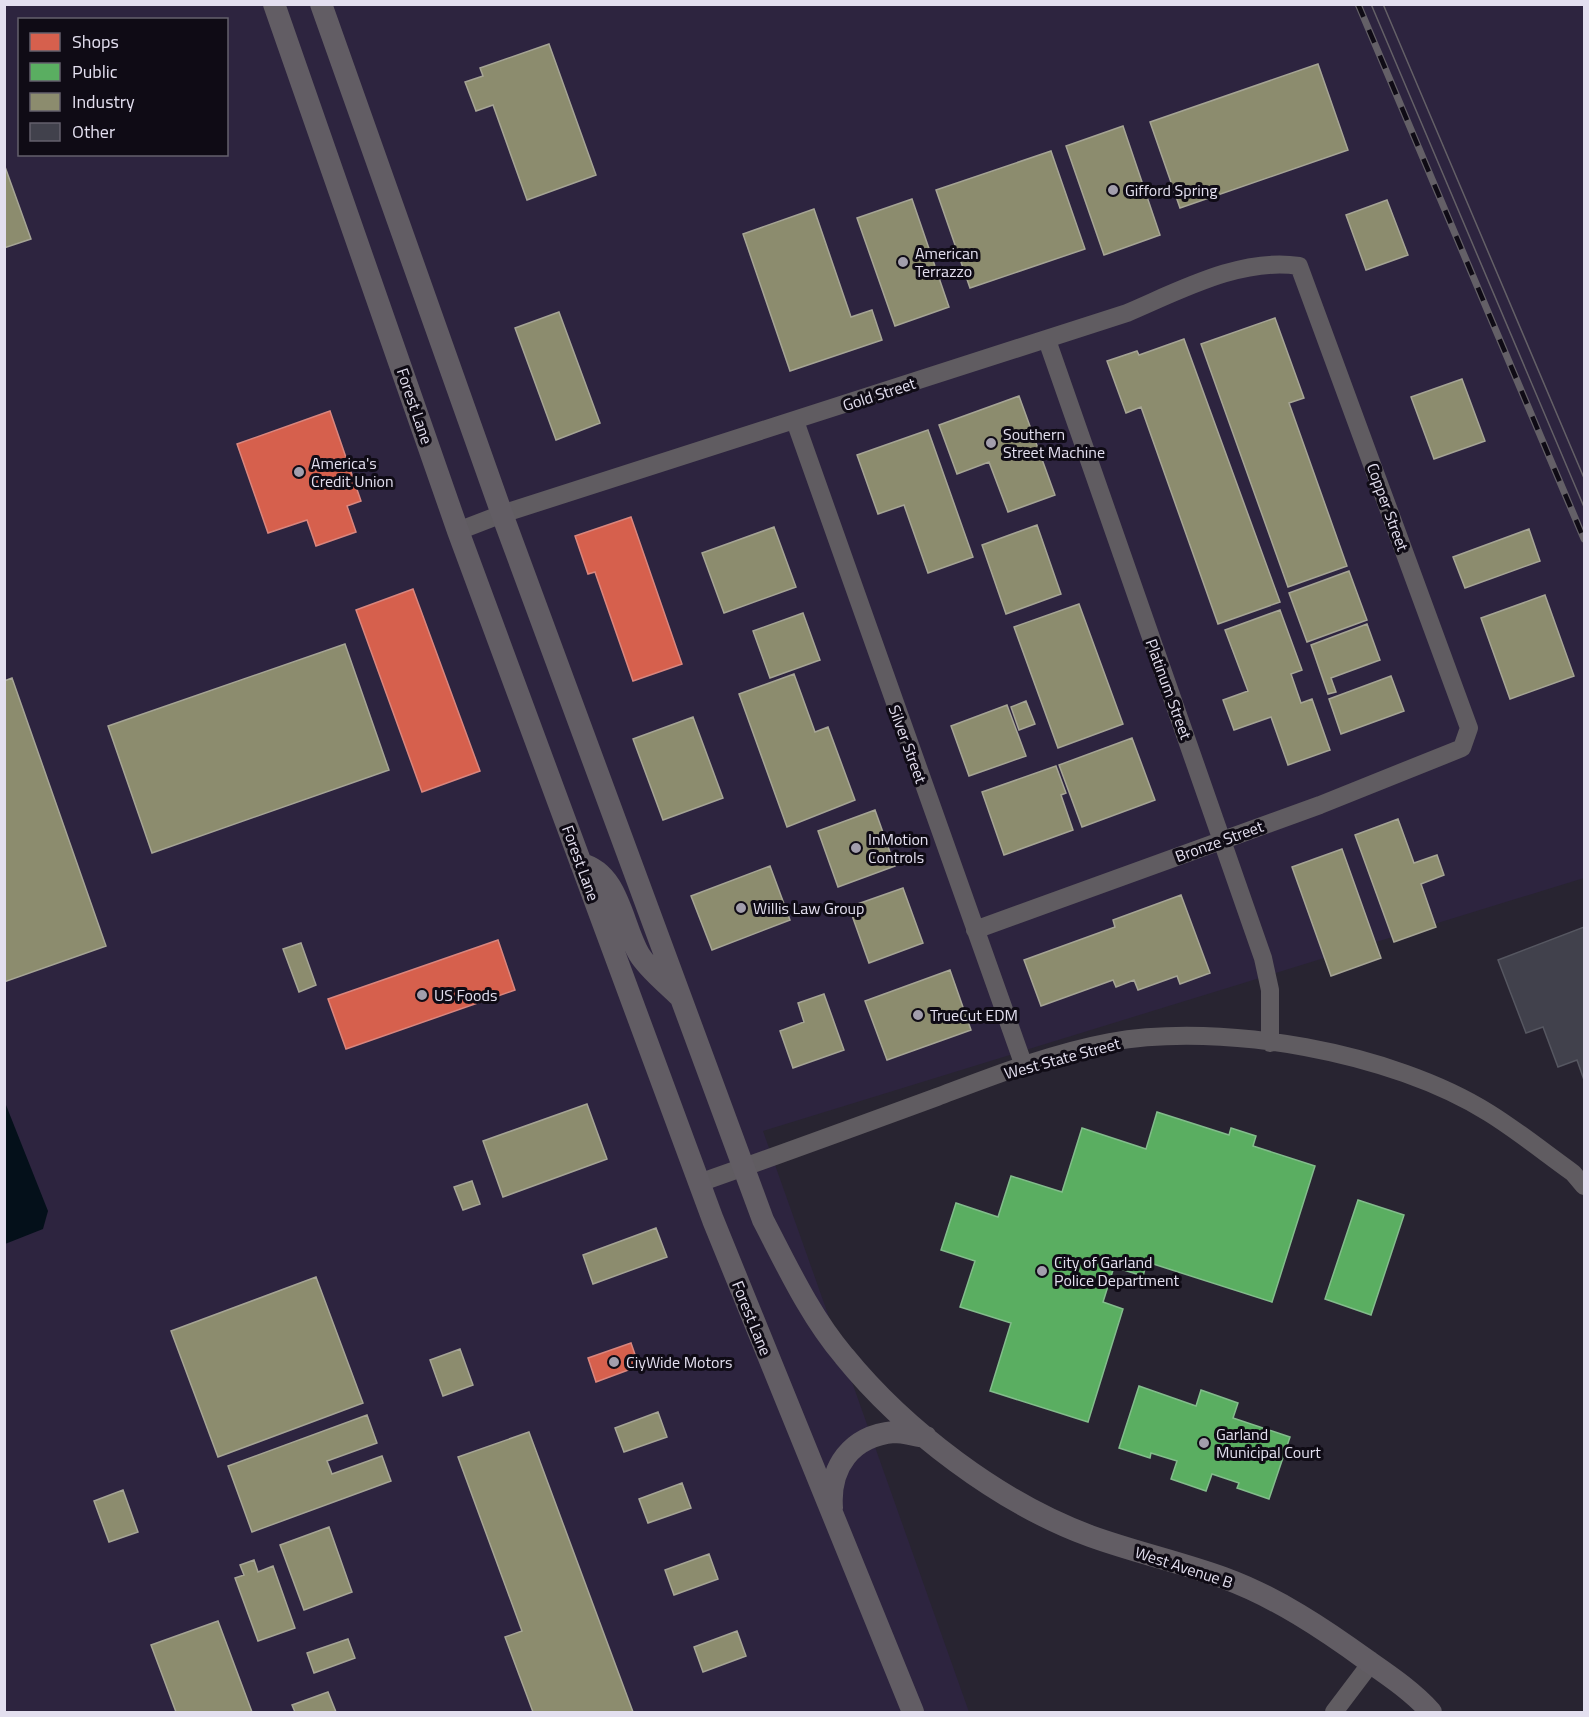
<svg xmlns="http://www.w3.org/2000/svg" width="1589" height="1717" font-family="'Titillium Web',sans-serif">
<rect width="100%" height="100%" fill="#282431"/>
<path fill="#2d243f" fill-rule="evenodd" d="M5,5h1579v873l-821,253 206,581h-964zM20,20h206v134h-206z"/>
<path fill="#04101a" d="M4,1100l44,111 -5,18 -38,15z"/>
<path fill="#d6604d" stroke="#da867e" stroke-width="1.5" d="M330,411l31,90 -14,5 9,26 -40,14 -9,-26 -39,13 -31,-89z
M631,517l51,147 -49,17 -38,-109 -7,2 -13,-38z
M413,589l67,182 -58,21 -66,-182z
M498,940l17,50 -169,59 -18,-50z
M631,1343l8,23 -43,16 -8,-24z"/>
<path fill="#5aae61" stroke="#83bd8c" stroke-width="1.5" d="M1157,1112l72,23 2,-7 25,8 -3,10 62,20 -43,136 -125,-40 -4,14 -29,-9 -11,35 20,7 -35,113 -98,-31 21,-68 -51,-16 15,-46 -34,-11 15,-47 42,14 13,-41 51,16 20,-64 64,21z
M1358,1200l46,15 -33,100 -46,-16z
M1139,1386l57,20 5,-16 37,13 -5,15 57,19 -21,62 -32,-11 2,-5 -27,-9 -6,17 -35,-12 6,-18 -26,-8 -1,5 -31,-10z"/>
<path fill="#8c8c6e" stroke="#a6a595" stroke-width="1.5" d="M549,44l47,131 -69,25 -34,-95 -17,6 -11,-29 18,-6 -3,-8z
M1318,64l30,86 -168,58 -30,-86z
M1123,126l37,109 -56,20 -38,-109z
M1051,151l34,98 -115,39 -34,-98z
M4,164l27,75 -27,9z
M912,199l37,108 -54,19 -38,-108z
M1387,200l21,55 -42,15 -20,-55z
M814,209l37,108 21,-7 10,30 -92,31 -47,-137z
M559,312l41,111 -44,17 -41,-112z
M1275,318l29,80 -15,5 58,163 -59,21 -87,-243z
M1184,339l96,263 -62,22 -77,-217 -15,6 -19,-52 30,-10 2,4z
M1462,379l23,62 -51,18 -23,-62z
M1019,396l36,99 -47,17 -19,-50 -32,12 -18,-49z
M928,430l45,127 -45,16 -24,-68 -26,9 -21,-59z
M1037,525l24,69 -55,20 -24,-69z
M774,527l22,60 -72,26 -22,-60z
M1529,529l11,32 -75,27 -12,-31z
M1349,571l18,49 -60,22 -18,-49z
M1545,595l29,81 -64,23 -29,-81z
M1079,604l44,120 -65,24 -44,-121z
M1280,610l22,60 -11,4 10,29 11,-4 18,51 -42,15 -17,-48 -37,13 -11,-30 25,-9 -23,-61z
M803,613l17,47 -50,18 -17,-47z
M1367,624l13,36 -49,18 5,14 -8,2 -17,-49z
M345,644l44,126 -237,83 -44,-127z
M794,674l21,58 13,-5 27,73 -68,27 -48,-133z
M1391,676l13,35 -63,23 -12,-35z
M12,678l94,268 -102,36v-301z
M1026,701l9,23 -16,6 -8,-23z
M1007,705l19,51 -57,20 -18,-50z
M693,717l30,81 -60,22 -30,-81z
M1132,738l23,62 -73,27 -23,-62z
M1056,766l10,27 -5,2 12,35 -69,25 -22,-63z
M875,810l20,56 -57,21 -20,-56z
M1398,819l16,44 23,-8 7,20 -23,9 15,43 -42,15 -39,-107z
M1342,849l39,109 -50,18 -39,-109z
M770,866l20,54 -78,30 -21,-54z
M903,888l20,55 -54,20 -20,-56z
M1181,895l29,78 -30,11 -3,-8 -39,14 -4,-10 -18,7 -3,-7 -72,26 -17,-46 91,-33 -2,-7z
M301,943l15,42 -17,7 -16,-43z
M950,970l21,60 -84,30 -22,-59z
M824,994l20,56 -51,18 -13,-37 24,-9 -6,-19z
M587,1104l20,55 -104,38 -20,-56z
M472,1181l8,23 -17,6 -9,-23z
M656,1228l11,29 -74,27 -10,-29z
M316,1277l47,126 -145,54 -47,-126z
M460,1349l13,36 -30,11 -13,-36z
M658,1412l9,25 -43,15 -9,-24z
M367,1415l10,28 -50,18 5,13 50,-18 9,25 -139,51 -24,-66z
M529,1432l104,280h-100l-28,-75 17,-6 -64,-174z
M682,1483l9,25 -43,15 -9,-24z
M123,1490l15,42 -29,10 -15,-41z
M329,1527l23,65 -48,18 -24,-65z
M709,1554l9,25 -44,16 -9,-25z
M254,1560l4,12 15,-6 22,62 -37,13 -23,-63 9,-3 -4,-10z
M218,1621l34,91h-76l-25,-67z
M737,1631l9,25 -43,16 -9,-25z
M348,1639l7,19 -41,15 -7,-20z
M328,1692l8,20h-41l-3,-7z"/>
<path fill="#41414c" stroke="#565761" stroke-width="1.5" d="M1584,927v153l-7,-20 -19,7 -15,-40 -17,6 -28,-73z"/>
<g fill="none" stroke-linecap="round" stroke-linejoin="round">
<path stroke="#605c61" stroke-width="18" d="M1047,340l216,618 7,32v53
M795,421l229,645
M458,531l44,-17 625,-201c52,-22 114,-56 172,-47l170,462 -7,20 -142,57 -345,125
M699,1183c80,-28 159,-57 238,-86 56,-21 114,-44 173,-55 113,-20 282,10 379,71 29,18 56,40 84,60l11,13
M1334,1712l37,-49"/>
<path stroke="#625d64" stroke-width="22" d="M274,4l184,527 255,689 200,492
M321,4l181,510 261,706c24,46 47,96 81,136 60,74 156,147 246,180 44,16 90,26 134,42 52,19 100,51 144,83 23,16 45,31 63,51
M581,864c38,9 41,61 58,90 9,15 27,29 39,41
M832,1508c-3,-41 19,-72 62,-76 11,0 21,4 32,5"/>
<path stroke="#646067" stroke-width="1.5" d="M1371,4l213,503
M1383,4l201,474"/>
<defs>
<path id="rail" d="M1358,4l226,535"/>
</defs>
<use href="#rail" stroke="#646067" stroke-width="7"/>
<use href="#rail" stroke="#0f0b15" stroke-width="4.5" stroke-dasharray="14" stroke-linecap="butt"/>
</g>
<g fill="#a29eac" stroke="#0f0b15" stroke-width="2">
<circle cx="1113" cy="190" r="6"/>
<circle cx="903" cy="262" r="6"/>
<circle cx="991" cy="443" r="6"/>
<circle cx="299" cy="472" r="6"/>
<circle cx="856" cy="848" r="6"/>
<circle cx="741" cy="908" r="6"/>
<circle cx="422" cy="995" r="6"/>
<circle cx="918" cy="1015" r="6"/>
<circle cx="1042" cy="1271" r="6"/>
<circle cx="614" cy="1362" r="6"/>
<circle cx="1204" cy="1443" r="6"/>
</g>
<g text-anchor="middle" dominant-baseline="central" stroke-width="6" stroke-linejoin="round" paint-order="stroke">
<g font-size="16" fill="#e3dfef" stroke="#0f0b15" text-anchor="start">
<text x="1125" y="190">Gifford Spring</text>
<text x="915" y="253">American<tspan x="915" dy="18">Terrazzo</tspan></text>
<text x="1003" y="434">Southern<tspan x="1003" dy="18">Street Machine</tspan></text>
<text x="311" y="463">America's<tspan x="311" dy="18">Credit Union</tspan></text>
<text x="868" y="839">InMotion<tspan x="868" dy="18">Controls</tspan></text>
<text x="753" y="908">Willis Law Group</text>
<text x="434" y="995">US Foods</text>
<text x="930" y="1015">TrueCut EDM</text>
<text x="1054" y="1262">City of Garland<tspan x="1054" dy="18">Police Department</tspan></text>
<text x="626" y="1362">CiyWide Motors</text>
<text x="1216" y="1434">Garland<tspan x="1216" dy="18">Municipal Court</tspan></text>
</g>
<g font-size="16" fill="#e3dfef" stroke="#0f0b15">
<text transform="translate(879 394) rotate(-18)">Gold Street</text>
<text transform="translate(415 406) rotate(71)">Forest Lane</text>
<text transform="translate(1388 507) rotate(70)">Copper Street</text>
<text transform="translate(1169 689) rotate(70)">Platinum Street</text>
<text transform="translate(908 744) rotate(70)">Silver Street</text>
<text transform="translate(1219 841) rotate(-20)">Bronze Street</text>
<text transform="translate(581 863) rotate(70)">Forest Lane</text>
<text transform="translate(1062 1058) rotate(-15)">West State Street</text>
<text transform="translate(752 1318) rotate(68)">Forest Lane</text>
<text transform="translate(1184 1567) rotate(18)">West Avenue B</text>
</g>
</g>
<rect width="1589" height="1717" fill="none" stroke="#e3dfef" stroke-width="12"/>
<rect x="18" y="18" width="210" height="138" fill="#0f0b15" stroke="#64606c" stroke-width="1.5"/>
<rect x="30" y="33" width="30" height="18" fill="#d6604d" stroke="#64606c" stroke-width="1.5"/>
<text x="72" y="48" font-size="18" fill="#e3dfef">Shops</text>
<rect x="30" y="63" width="30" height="18" fill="#5aae61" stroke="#64606c" stroke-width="1.5"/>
<text x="72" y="78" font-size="18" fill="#e3dfef">Public</text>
<rect x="30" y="93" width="30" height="18" fill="#8c8c6e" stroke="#64606c" stroke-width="1.5"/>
<text x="72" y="108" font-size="18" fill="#e3dfef">Industry</text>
<rect x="30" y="123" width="30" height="18" fill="#41414c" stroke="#64606c" stroke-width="1.5"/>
<text x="72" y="138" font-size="18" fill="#e3dfef">Other</text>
</svg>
